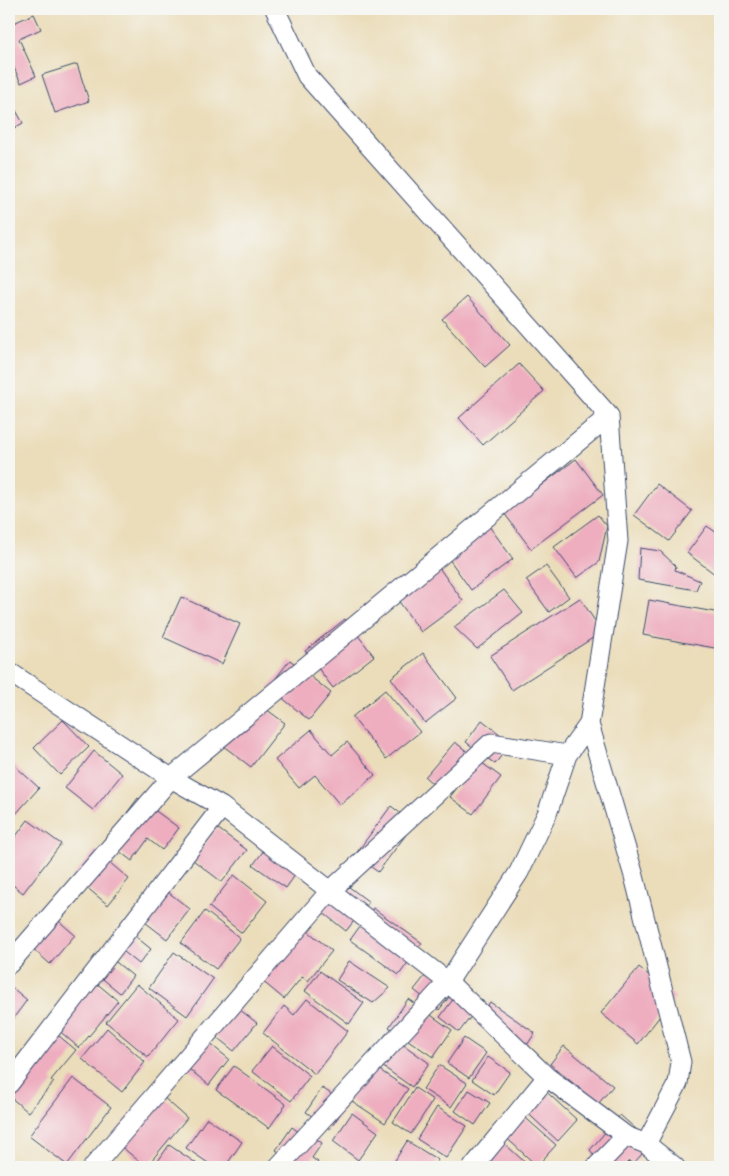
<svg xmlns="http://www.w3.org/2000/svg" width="729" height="1176" font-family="Pangolin,sans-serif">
<rect width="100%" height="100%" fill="#f6f6f2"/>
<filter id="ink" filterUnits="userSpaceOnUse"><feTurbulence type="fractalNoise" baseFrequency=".02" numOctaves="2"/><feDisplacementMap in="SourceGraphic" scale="10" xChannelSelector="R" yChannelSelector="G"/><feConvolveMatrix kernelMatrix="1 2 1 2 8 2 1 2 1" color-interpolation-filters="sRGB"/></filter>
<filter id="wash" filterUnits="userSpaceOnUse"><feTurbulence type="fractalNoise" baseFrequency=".0096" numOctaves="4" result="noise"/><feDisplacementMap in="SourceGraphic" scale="20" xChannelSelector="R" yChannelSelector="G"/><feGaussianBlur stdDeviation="1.12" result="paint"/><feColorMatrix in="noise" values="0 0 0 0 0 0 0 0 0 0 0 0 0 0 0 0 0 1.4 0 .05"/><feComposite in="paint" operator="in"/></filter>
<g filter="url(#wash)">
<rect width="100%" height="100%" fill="#ebddba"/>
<g id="blocks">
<path fill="#eeaec0" d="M34,14l7,15 -22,10 17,37 -15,7 -12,-26v-32z
M77,64l12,37 -34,12 -13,-38z
M9,98l14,25 -14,8z
M467,297l43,48 -25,22 -43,-48z
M519,364l25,27 -61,54 -24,-27z
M576,459l27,36 -72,54 -27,-36z
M657,484l35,27 -23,30 -35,-26z
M598,515l9,11 -8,36 -22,16 -23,-31z
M489,526l24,33 -42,31 -24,-34z
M707,526l13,9v43l-33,-25z
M640,548l20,3 16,15 -1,4 25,11 -4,9 -58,-10z
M437,565l26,36 -42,31 -26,-36z
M546,566l23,31 -20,15 -23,-32z
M504,590l19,23 -46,36 -23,-22z
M181,597l59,27 -18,40 -59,-27z
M580,598l22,34 -90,58 -22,-34z
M649,600l71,13v36l-77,-14z
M345,619l29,37 -41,32 -28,-37z
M423,653l34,45 -32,25 -34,-45z
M290,660l41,33 -22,27 -40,-33z
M385,690l35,42 -34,27 -34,-42z
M255,701l30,22 -34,44 -29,-22z
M63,720l26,27 -29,28 -26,-27z
M482,720l29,23 -16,21 -29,-22z
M311,730l21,25 15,-13 28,33 -35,30 -25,-30 -16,13 -24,-28z
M455,742l20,16 -31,36 -19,-17z
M94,751l28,23 -29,36 -28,-22z
M478,760l23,17 -28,37 -23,-17z
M14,765l25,23 -25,28 -5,-5v-40z
M138,798l41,30 -17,22 -14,-11 -16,22 -26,-20z
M391,806l23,18 -36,48 -23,-17z
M28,820l33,24 -38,49 -14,-11v-39l1,1z
M217,828l30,22 -25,32 -29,-22z
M273,838l32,23 -19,27 -33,-23z
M95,850l34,29 -21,26 -35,-29z
M234,875l33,26 -25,32 -33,-26z
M340,880l29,22 -23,29 -29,-23z
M164,889l26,20 -23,30 -26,-20z
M373,908l49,35 -23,32 -49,-35z
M46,910l29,25 -25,29 -29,-26z
M205,911l35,27 -24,31 -35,-26z
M297,922l35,29 -24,30 -6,-4 -18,22 -29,-24z
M130,932l21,17 -12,15 -21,-17z
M174,952l39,27 -26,37 -38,-28z
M111,958l22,18 -13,17 -22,-18z
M349,961l41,27 -17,15 -36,-23z
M436,962l25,20 -22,28 -25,-20z
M639,967l36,30 -37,47 -37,-31z
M320,971l44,32 -15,21 -44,-33z
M94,981l24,20 -39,47 -24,-21z
M137,984l42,35 -31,38 -42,-35z
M9,985l18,15 -18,24z
M463,986l20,15 -24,31 -19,-15z
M226,999l31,24 -23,28 -30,-24z
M307,999l41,32 -33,43 -52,-41 21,-27 10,9z
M408,999l44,31 -19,27 -44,-30z
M490,1002l45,31 -14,21 -45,-31z
M107,1028l38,34 -23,30 -40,-33z
M53,1031l23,19 -25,30 3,2 -26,30 -19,-16v-13z
M387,1033l42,30 -17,24 -43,-30z
M199,1035l30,24 -20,26 -30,-24z
M464,1038l22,15 -17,25 -22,-15z
M272,1046l38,30 -19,25 -39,-30z
M564,1046l49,40 -15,18 -48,-40z
M488,1057l22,15 -16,23 -22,-15z
M366,1061l42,28 -23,34 -42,-28z
M439,1065l28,18 -16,24 -28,-18z
M234,1066l52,38 -17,24 -53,-38z
M73,1078l38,29 -44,58 -38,-29z
M540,1086l37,34 -19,21 -37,-34z
M153,1088l34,30 -41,49 -35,-29z
M322,1088l25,16 -17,25 -24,-17z
M415,1088l18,12 -22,34 -18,-12z
M469,1090l21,13 -15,22 -20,-14z
M437,1107l30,19 -21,32 -29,-19z
M518,1111l38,34 -19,21 -37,-34z
M352,1113l26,19 -20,28 -25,-19z
M620,1115l32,28 -19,21 -4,-3 -6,6h-40l11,-12 -4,-5z
M207,1118l35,24 -17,25h-11l-28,-19z
M292,1127l8,6 3,-3 19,13 -10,15 6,4 -3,5h-15l-24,-17z
M493,1133l37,34h-39l-16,-14z
M407,1141l31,19 -5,7h-42z
M169,1145l27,18 -3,4h-39z"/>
</g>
</g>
<g filter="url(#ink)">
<use href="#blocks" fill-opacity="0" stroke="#3a496c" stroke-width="1"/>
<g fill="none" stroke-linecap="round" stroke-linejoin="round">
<defs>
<path id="street" d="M275,9l32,67 302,340 9,125 -29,183 45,152 47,186 -3,21 -32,61
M9,672l162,106 51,29 226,175 99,95 79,59 20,8 29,23
M9,964l162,-186 438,-362
M9,1084l213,-277
M93,1167l237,-276 161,-148 76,12
M278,1167l170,-185 71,-110 28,-58 20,-59 22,-31
M473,1167l74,-90
M596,1167l30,-31"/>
</defs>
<use href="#street" stroke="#3a496c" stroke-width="21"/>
<use href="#street" stroke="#fff" stroke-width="19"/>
</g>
</g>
<rect width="729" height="1176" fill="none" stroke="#f6f6f2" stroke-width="30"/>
</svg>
